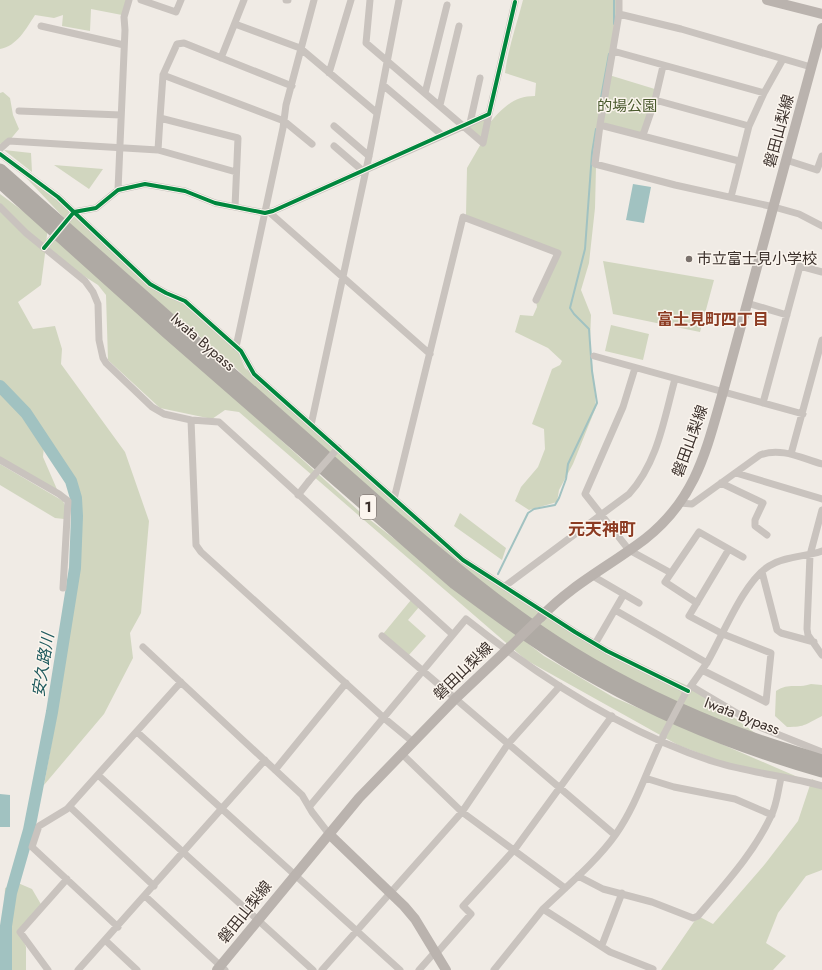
<svg xmlns="http://www.w3.org/2000/svg" width="822" height="970" font-family="Jost,'Noto Sans JP',sans-serif">
<rect width="100%" height="100%" fill="#f0ebe5"/>
<path fill="#d1d6bf" d="M0,0h129l-7,15 -31,-6 -1,22 -28,-5 1,-11 -9,3 -19,-3c-9,14 -18,31 -35,34z
M523,0h95l-9,75 49,15 -15,45 -46,-9 -2,82 -6,55 -8,27 10,25 -1,26 6,66 -23,57 -14,26 -2,12 -28,8 -14,-9 6,-14 17,-20 7,-18 -1,-20 -12,-5 20,-55 8,-4 2,-4 -14,-13 -33,-16 5,-17 13,1 4,-9 -1,-7 22,-47 -92,-38 1,-47 15,-26 -18,-16 24,-9 -1,9c14,-16 25,-30 48,-30l1,-13 -31,-10c3,-25 12,-49 18,-73z
M3,92l7,6 3,17 6,14 -10,12 -9,3v-51z
M4,150l27,3 1,19z
M14,165l66,53 55,52 57,37 44,40 9,21 199,175 44,32 114,73 93,41 75,55 -179,-81 -46,-28 -234,-190 -82,-84 -74,-62 -88,-78z
M54,165l49,4 -14,20z
M0,194l23,17 25,15 -2,18 9,-10 305,278 184,144 69,41 187,81 -62,-10 -60,-23 -152,-85 -287,-248 -14,-2 -13,9 -52,-11 -52,-48 -2,-65 -8,-10 -31,-20 -21,-19 -5,39 -23,17 15,27 22,-3 7,23 -1,15 64,88 24,69 -8,92 -11,20 3,25 -29,56 -60,71 18,-100 19,-169 -13,-40 -35,-53 -33,-41z
M603,261l111,19 -14,52 -87,-18z
M611,325l38,9 -6,26 -38,-9z
M0,391l23,25 21,30 -1,11 16,37 -59,-34z
M0,464l63,37 6,14 -5,4 -9,-1 -55,-33z
M460,513l46,35 -4,12 -48,-34z
M411,600l8,7 -11,13 18,16 -18,20 -25,-22z
M811,684l11,1v31c-16,8 -16,11 -35,11l-12,-11 1,-25c14,-9 20,-2 35,-7z
M812,779l10,5v86l-16,6 -28,37 -12,30 20,13 -13,14h-112l37,-54 15,8 52,-60 33,-43z
M18,883l14,6 10,17 -22,26 6,15v23h-24l3,-82z"/>
<path fill="#a1c2c1" d="M633,184l18,3 -7,36 -18,-3z
M0,794l10,1v32h-10z"/>
<g fill="none" stroke-linecap="round" stroke-linejoin="round">
<path stroke="#a1c2c1" stroke-width="2" d="M614,24v-24
M600,103l9,-49
M498,574l30,-61 6,-4 21,-4 4,-7 7,-19 2,-15 29,-61 -5,-32 -3,-42 -15,-15 -4,-6 15,-59 7,-96 4,-24"/>
<path stroke="#a1c2c1" stroke-width="12" d="M0,386l26,27 45,68 5,17 1,18 -2,52 -23,144 -23,118 -18,63 -5,33v44"/>
<path stroke="#c9c3be" stroke-width="7" d="M141,0l35,12 5,-12
M286,0h2
M370,0l-4,43 117,100 6,-29
M619,0v14l-19,111 -5,39 80,21 99,22 25,7 23,12
M619,14l62,15 130,38
M235,24l65,24 77,65
M41,26l83,19
M613,51l151,42
M221,58l23,-58
M329,73l22,-73
M163,75l14,-31 7,-1 108,43
M383,85l59,50
M425,93l22,-88
M655,100l94,26
M440,105l19,-79
M19,111l102,4
M160,118l3,-43 121,46 28,23
M470,123l10,-45
M600,125l139,36
M334,126l35,30
M643,135l12,-35 8,-34
M334,146l29,25
M0,149l9,-8 149,9 78,22
M158,150l2,-32 78,20 -3,69
M0,154l58,43 92,87 16,9 19,8 56,50 13,23 209,186 112,72 32,19 81,40
M786,160l31,10 5,-14
M118,190l7,-160 -1,-13 5,-17
M731,197l18,-71 15,-33 19,-34
M0,207l26,26 59,48 8,11 5,12 1,36 4,18 3,5 46,44 12,7 27,6 28,2 233,212
M74,212l22,-4 22,-18 27,-6 40,7 30,12 50,10 8,-2 191,-85 25,-12 26,-112
M269,212l161,142
M747,303l40,12
M236,347l47,-219 3,-23 28,-105
M594,356l209,58
M635,368l-12,39 -38,87 44,56 42,23
M763,403l37,-137 22,6
M191,420l5,125 5,7 183,166 29,24
M311,425l58,-269 30,-156
M791,454l31,-114
M0,460l59,34 9,7 -5,87
M736,473l86,26
M721,483l42,20 -8,17v6l12,9
M298,495l11,-14
M394,499l69,-282 95,36 -22,47
M680,503l12,1 68,-49c21,-8 41,3 62,9
M822,510l-12,45 -3,74 1,6 14,20
M762,572l15,58 4,3 33,9
M591,575l48,28
M505,586l124,-92c29,-32 35,-75 46,-115
M697,603l-32,-21 34,-50 44,25
M615,610l92,53
M382,636l233,199
M595,644l29,-50
M143,647l159,148 10,17 17,22
M702,670l64,32 5,-49 -48,-19 -34,-18 40,-67
M691,686l71,42 60,24
M685,694c8,-11 16,-22 23,-33 15,-26 36,-80 61,-95 16,-10 36,-9 53,-15
M137,732l263,238
M402,754l60,58 103,76
M275,770l71,-87
M98,775l215,195
M645,778l29,9 61,12 37,16
M70,807l84,79
M309,807l157,-188c72,57 161,115 249,143 35,11 72,14 107,24
M578,876l25,13 49,13 41,16 5,-2c26,-31 56,-63 73,-100 6,-11 7,-26 10,-38
M145,896l80,74
M118,927l-86,-80 7,-21 28,-17 114,-127
M105,940l32,30
M602,945l20,-52
M436,954l35,-40 -8,-8 52,-57 97,-133
M653,969l-43,-17 -67,-43c23,-22 55,-49 73,-75 21,-30 31,-65 47,-97
M48,970l-28,-38 47,-53
M78,970l187,-210
M322,970l140,-158 46,-68 52,-58
M419,970l16,-18
M494,970l49,-61"/>
<path stroke="#bab3ae" stroke-width="10" d="M767,0l55,14
M541,617c30,-32 70,-52 104,-78 51,-40 61,-88 78,-147l99,-364
M329,834l75,72 11,13 31,51
M217,970l142,-172 96,-99 55,-52"/>
<path stroke="#afaaa4" stroke-width="13" d="M0,170l395,348c52,43 103,87 160,124 49,32 109,62 164,84 33,14 69,24 103,35
M0,182l168,151 287,250c47,35 94,70 146,98 70,39 144,68 221,90"/>
<path stroke="#c9c3be" stroke-width="7" d="M44,248l30,-36
M309,481l29,-33
M663,736l22,-42"/>
<path stroke="#bab3ae" stroke-width="10" d="M510,647l31,-30"/>
<defs>
<path id="cycleway" d="M0,154l58,43 92,87 16,9 19,8 56,50 13,23 209,186 112,72 32,19 81,40
M44,248l30,-36 22,-4 22,-18 27,-6 40,7 30,12 50,10 8,-2 216,-97 26,-112"/>
</defs>
<use href="#cycleway" stroke="#fbf5ee" stroke-width="6"/>
<use href="#cycleway" stroke="#00873e" stroke-width="4"/>
</g>
<circle fill="#7a716c" stroke="#fbf5ee" stroke-width="1.5" cx="689" cy="259" r="4"/>
<g text-anchor="middle" dominant-baseline="central" stroke-width="3" stroke-linejoin="round" paint-order="stroke">
<rect fill="#fbf5ee" stroke="#756b66" stroke-width="1" x="360" y="495" width="16" height="24" rx="3"/>
<g font-size="14" font-weight="bold" fill="#3b302b">
<text x="368" y="507">1</text>
</g>
<g font-size="15" fill="#4a5a2e" stroke="#fbf5ee">
<text x="627" y="106">的場公園</text>
</g>
<g font-size="15" fill="#3b302b" stroke="#fbf5ee">
<text transform="translate(779 131) rotate(-75)">磐田山梨線</text>
<text transform="translate(203 342) rotate(41)">Iwata Bypass</text>
<text transform="translate(690 441) rotate(-70)">磐田山梨線</text>
<text transform="translate(463 671) rotate(-44)">磐田山梨線</text>
<text transform="translate(742 716) rotate(21)">Iwata Bypass</text>
<text transform="translate(245 912) rotate(-51)">磐田山梨線</text>
</g>
<g font-size="15" fill="#3b302b" stroke="#fbf5ee" text-anchor="start">
<text x="697" y="259">市立富士見小学校</text>
</g>
<g font-size="16" font-weight="bold" fill="#8c3b22" stroke="#fbf5ee">
<text x="713" y="319">富士見町四丁目</text>
</g>
<g font-size="16" font-style="italic" fill="#1f5a5e" stroke="#fbf5ee">
<text transform="translate(43 665) rotate(-81)">安久路川</text>
</g>
<g font-size="17" font-weight="bold" fill="#8c3b22" stroke="#fbf5ee">
<text x="602" y="529">元天神町</text>
</g>
</g>
</svg>
